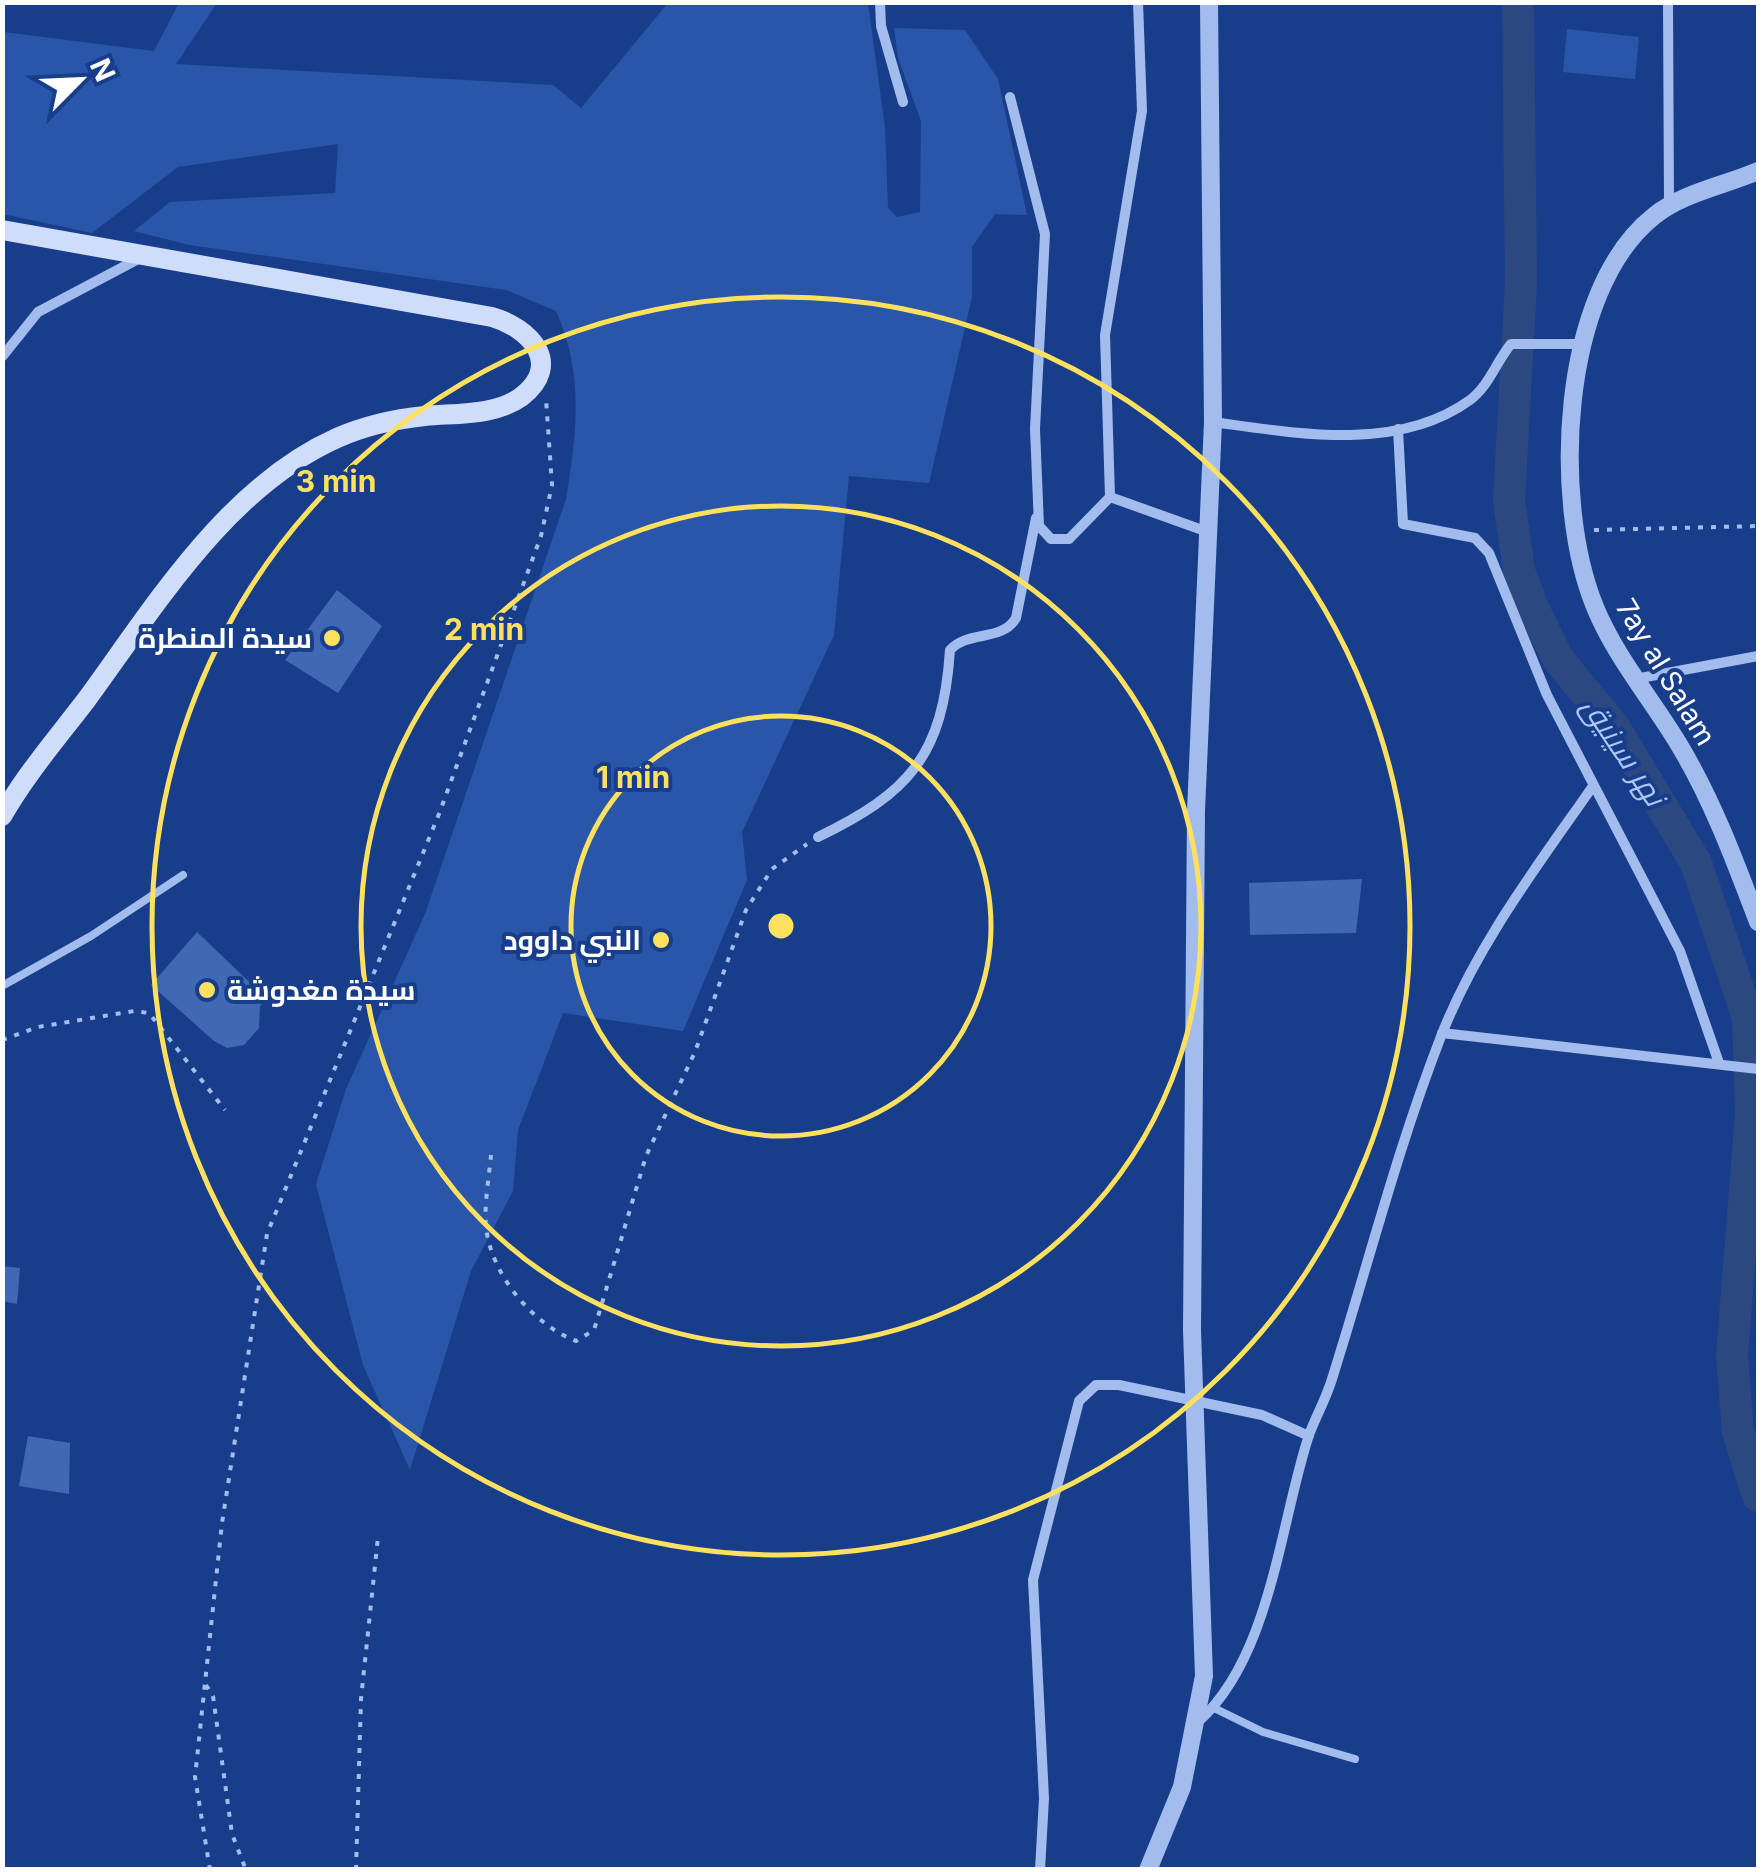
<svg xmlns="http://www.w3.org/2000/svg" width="1761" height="1872" font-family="Inter,Cairo,sans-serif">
<rect width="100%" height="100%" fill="#183e8b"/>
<path fill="#2a56a9" d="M179,3h38l-41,61 377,21 28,23 87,-105h200l17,125 3,80 9,9 23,-5 1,-91 -23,-63 -4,-30 71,2 33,49 29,136 -32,-1 -23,33v50l-43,186 -80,-7 -15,159 -92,197 5,48 -64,151 -120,-18 -45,117 -5,61 -42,80 -61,199 -47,-105 -47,-181 30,-95 79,-175 141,-415c11,-66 18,-126 -10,-188l-50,-21 -316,-45 -56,-14 36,-29 165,-9 3,-49 -160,23 -86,66 -89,-19v-182l151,19z
M1567,29l72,8 -4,42 -72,-7z"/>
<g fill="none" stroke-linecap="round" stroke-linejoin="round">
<path stroke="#2b4881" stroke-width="32" d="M1518,2l3,282 -12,216 10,71 15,39 24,49 56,68 82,136 52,155 3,96 -19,242 6,76 20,64"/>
</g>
<path fill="#4068b3" d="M337,590l45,36 -44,67 -53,-33z
M1362,879l-6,54 -106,2 -1,-52z
M197,932l70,67 -7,7 -1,22 -15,17 -17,3 -13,-7 -63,-56z
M2,1266l18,2 -3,36 -15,-3z
M28,1436l42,7 -1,51 -50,-8z"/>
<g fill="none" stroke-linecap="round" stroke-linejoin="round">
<path stroke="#a2bcee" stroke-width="4" stroke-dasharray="5 8" stroke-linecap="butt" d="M1594,530l164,-4
M2,1040l36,-13 96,-16 15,2 76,97
M491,1155c-2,23 -7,49 -5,72 5,47 46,97 90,114l18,-11 52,-174 49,-104 51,-142 26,-41 35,-25
M206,1685l7,11 19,138 14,36
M210,1870l-15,-93 27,-254 45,-289 172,-420 102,-278 11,-51 -6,-86
M356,1870l5,-171 17,-162"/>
<path stroke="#a2bcee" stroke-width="8" d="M2,986l89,-50 92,-61
M1214,1708l49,24 92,27"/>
<path stroke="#a2bcee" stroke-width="10" d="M880,2l1,24 22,76
M1668,2l1,204
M1010,97l35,137 -10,195 4,97 12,13h18l41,-42 98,35
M2,357l36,-45 102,-54
M1213,422c82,11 184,31 257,-22 19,-14 26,-38 41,-56h69
M1398,429l5,95 72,14 14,15 58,142 133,256 39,112
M1110,497l-5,-162 37,-224 -4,-109
M1635,679l123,-23
M818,837c91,-44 125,-81 132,-187 18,-20 52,-8 66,-32l20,-100
M1442,1033l316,36
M1198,1722c73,-65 82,-199 111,-287 7,-19 17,-36 23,-56 36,-114 65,-229 108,-340 35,-92 98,-174 153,-253
M1040,1870l4,-72 -11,-218 46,-179 17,-16h23l143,30 47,21"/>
<path stroke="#a2bcee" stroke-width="18" d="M1758,171c-32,14 -76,22 -104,45 -95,75 -102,287 -59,391 20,49 55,90 83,136 34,56 57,118 80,179
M1148,1870l34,-83 22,-111 -12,-346 4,-519 17,-389 -4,-420"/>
<path stroke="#cfddfa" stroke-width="20" d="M2,230l490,87c38,11 72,47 29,80 -26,19 -66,16 -96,19 -30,3 -61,10 -88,22 -110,49 -182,168 -250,261 -29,38 -61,75 -85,117"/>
</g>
<g fill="none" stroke="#ffe15f" stroke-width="5">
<circle cx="781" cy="926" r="210"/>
<circle cx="781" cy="926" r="420"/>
<circle cx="781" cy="926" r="629"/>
</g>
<g fill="#ffe15f" stroke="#183e8b" stroke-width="4">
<circle cx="332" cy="638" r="10"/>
<circle cx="661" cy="940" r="10"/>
<circle cx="207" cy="990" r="10"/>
</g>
<g text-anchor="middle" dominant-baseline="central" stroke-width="8" stroke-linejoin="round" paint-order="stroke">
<g font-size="28" font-weight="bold" fill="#fff" stroke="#183e8b" text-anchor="end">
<text x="312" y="638">سيدة المنطرة</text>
<text x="641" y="940">النبي داوود</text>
<text x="227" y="990" text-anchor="start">سيدة مغدوشة</text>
</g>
<g font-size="28" fill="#fff" stroke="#183e8b">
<text transform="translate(1666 672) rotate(59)">7ay al Salam</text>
</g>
<g font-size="30" font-style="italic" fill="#adc7f5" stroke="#183e8b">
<text transform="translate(1624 751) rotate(56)">نهر سينيق</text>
</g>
</g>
<circle cx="781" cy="926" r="15" fill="#ffe15f" stroke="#183e8b" stroke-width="5"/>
<g font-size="30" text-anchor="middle" font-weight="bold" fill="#ffe15f" stroke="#183e8b" stroke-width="8" stroke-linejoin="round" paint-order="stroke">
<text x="336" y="492">3 min</text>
<text x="484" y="640">2 min</text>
<text x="633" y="788">1 min</text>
</g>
<rect width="1761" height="1872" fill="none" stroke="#ffffff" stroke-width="10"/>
<g transform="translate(80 80) rotate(66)" stroke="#183e8b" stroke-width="8" paint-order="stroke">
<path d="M0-8L18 38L0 25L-18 38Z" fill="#ffffff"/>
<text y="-15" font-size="28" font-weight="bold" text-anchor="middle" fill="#ffffff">N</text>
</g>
</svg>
